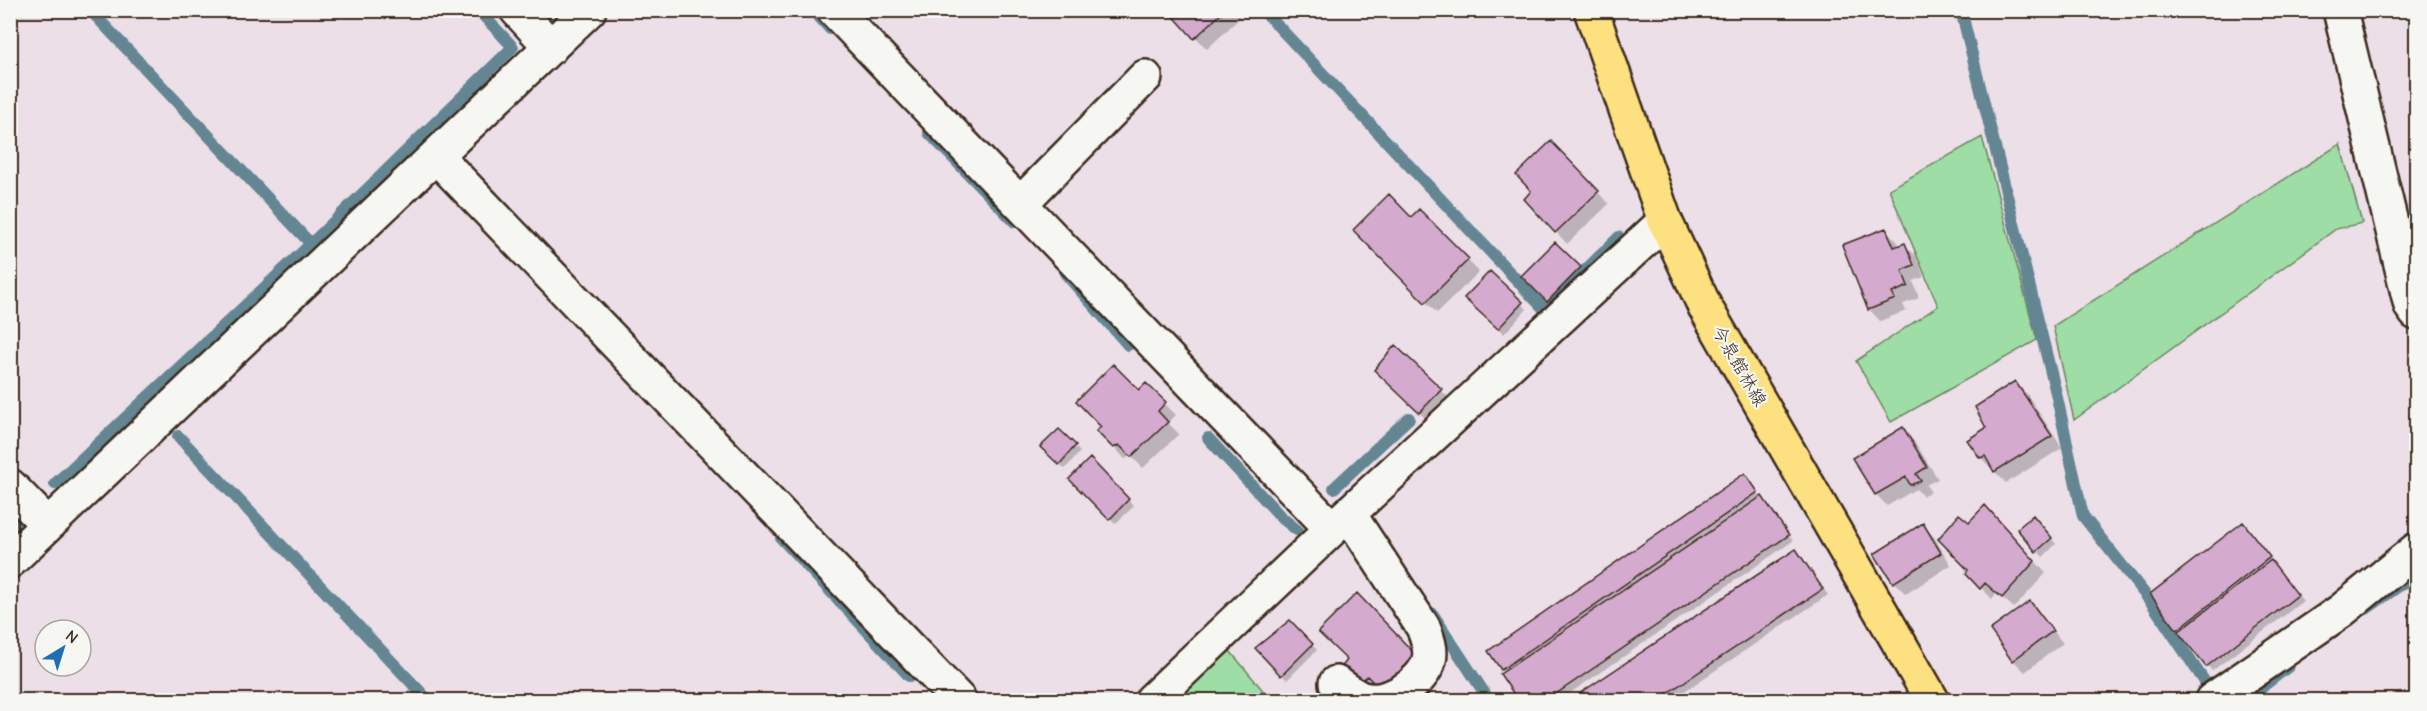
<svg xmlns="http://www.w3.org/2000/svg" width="2427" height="711" font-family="'Comic Neue','Klee One',sans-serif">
<rect width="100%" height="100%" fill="#ecdfe8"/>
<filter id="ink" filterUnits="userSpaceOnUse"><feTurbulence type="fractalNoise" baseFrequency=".0167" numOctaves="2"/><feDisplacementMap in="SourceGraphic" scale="12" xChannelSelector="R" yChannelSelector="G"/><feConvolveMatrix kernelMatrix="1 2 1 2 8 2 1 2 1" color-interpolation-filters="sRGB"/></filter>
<g filter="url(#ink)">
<path fill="#9edda5" stroke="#6c8462" stroke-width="1.5" d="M1982,137l55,203 -146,82 -35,-61 82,-55 -49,-117z
M2340,144l22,79 -26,6 -262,191 -21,-94z
M1230,651l41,49h-94z"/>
<path fill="#0003" d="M1170,10h66l5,7 -34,32z
M1563,155l46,49 -42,40 -41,-45z
M1419,211l60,61 -42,41 -82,-83 56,-11z
M1886,230l11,11 2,6 6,-2 11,11 8,21 -11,4 6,17 -16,6 3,7 -26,10 -11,-12z
M1555,244l36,35 -32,33 -36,-36z
M1490,273l37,36 -23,25 -38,-36z
M1395,347l57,54 -21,23 -55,-54z
M2015,383l12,11 35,54 -56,35 -25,-25 7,-29z
M1146,385l30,30 -8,8 11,11 -36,34 -12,-12 -6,3 -11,-12 25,-55z
M1902,429l12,12 24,38 -12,6 5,7 -8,4 -7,-7 -29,17 -11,-12z
M1059,431l21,21 -15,17 -22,-22z
M1090,460l44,46 -19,18 -44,-45z
M1745,475l48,66 -233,159h-40l-18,-26 4,-2 -4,-3z
M1996,518l50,55 -32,35 -17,-15 -5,6 -24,-25 2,-4 -1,-45z
M2038,522l18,22 -13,13 -24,-27z
M1923,525l11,12 17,28 -45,29 -12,-12z
M2248,530l55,71 -91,70 -34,-42z
M1796,551l32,44 -157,105h-98z
M1357,596l69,71 -55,28 -22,-35z
M2030,603l33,40 -38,29 -12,-12 -21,-30z
M1290,622l27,28 -30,30 -30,-32z"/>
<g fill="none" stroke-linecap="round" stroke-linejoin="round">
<path stroke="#638692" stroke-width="12" d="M90,10l221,234
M813,10l17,19
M1263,10l282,300 74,-73
M1961,10l95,383 27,123 68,86 56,83
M929,133l86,89
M1065,273l63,72
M178,436l250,264
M1208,438l74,80 15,12
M55,484l256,-240 202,-197 -35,-37
M1334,488l75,-70
M10,514l6,7 -6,5
M781,538l128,138
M2366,609l50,-35
M1432,613l57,87
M2245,700l44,-34"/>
</g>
<path fill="#d4aacf" stroke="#3b2a1e" stroke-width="1.5" d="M1168,10h57l-31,29z
M1551,141l48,50 -44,42 -31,-34 7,-8 -15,-16z
M1389,194l22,23 8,-8 50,50 -44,44 -72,-73z
M1886,228l8,19 11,-4 9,22 -12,5 6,16 -16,7 3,6 -27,11 -26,-65z
M1555,242l26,25 -34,35 -26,-26z
M1490,271l33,31 -25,27 -34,-31z
M1395,345l47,44 -23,24 -45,-43z
M1113,364l26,26 7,-7 20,19 -8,9 10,11 -37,35 -12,-12 -6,3 -17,-17 5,-4 -25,-26z
M2015,381l37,55 -58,36 -9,-16 -5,2 -13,-18 19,-12 -11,-21z
M1903,427l24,40 -11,7 5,7 -11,4 -4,-8 -31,18 -23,-37z
M1059,429l17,16 -17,20 -19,-18z
M1090,458l39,41 -20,21 -40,-41z
M1745,473l13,19 -257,178 -13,-19z
M1762,496l27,39 -242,165h-29l-18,-26z
M1985,505l50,56 -33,37 -17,-15 -5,6 -14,-15 2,-4 -30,-31 21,-25 10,8z
M2033,515l19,23 -16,14 -19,-23z
M2243,522l27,35 -93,73 -27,-36z
M1923,523l18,30 -48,30 -19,-29z
M1796,549l27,40 -166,111h-87z
M2271,560l27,35 -92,72 -28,-35z
M1357,593l59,62 -35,35 -14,-14 -8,8 -18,-16 6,-8 -29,-28z
M2030,601l23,30 -41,30 -22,-31z
M1290,620l23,24 -32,32 -26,-28z"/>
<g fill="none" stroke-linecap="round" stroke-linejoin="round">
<defs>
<path id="minor" d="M517,10l34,37
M834,10l498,519
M2340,10l71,296 5,7
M436,156l523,544
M1020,204l125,-127
M10,486l38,39
M10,561l579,-551
M1336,683c8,4 16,12 24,15 25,10 63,-14 69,-38 3,-11 -2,-23 -6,-33l-74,-113
M1152,700l180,-171 333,-308
M2212,700l129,-89 75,-61"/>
<path id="major" d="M1591,10l74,211 40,86 227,393"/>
</defs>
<use href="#minor" stroke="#3b2a1e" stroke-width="38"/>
<use href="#major" stroke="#3b2a1e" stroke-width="38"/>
<use href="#minor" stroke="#f6f6f2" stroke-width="33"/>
<use href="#major" stroke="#fde080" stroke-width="33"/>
</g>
</g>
<g text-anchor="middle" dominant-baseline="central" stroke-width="4.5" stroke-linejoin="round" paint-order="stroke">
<g font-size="18" fill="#3b2a1e" stroke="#f6f6f2">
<text transform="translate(1739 366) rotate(60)">今泉館林線</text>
</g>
</g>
<rect width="2427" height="711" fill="none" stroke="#f6f6f2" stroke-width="36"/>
<rect x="18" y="18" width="2391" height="675" fill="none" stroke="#3b2a1e" stroke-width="2" filter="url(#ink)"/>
<g transform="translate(63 648) rotate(38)"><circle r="28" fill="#f6f6f2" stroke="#aba49d" stroke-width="1.5"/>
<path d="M0-4.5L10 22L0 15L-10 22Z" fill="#1f6fb2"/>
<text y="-9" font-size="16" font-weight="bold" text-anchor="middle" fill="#3b2a1e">N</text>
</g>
</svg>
